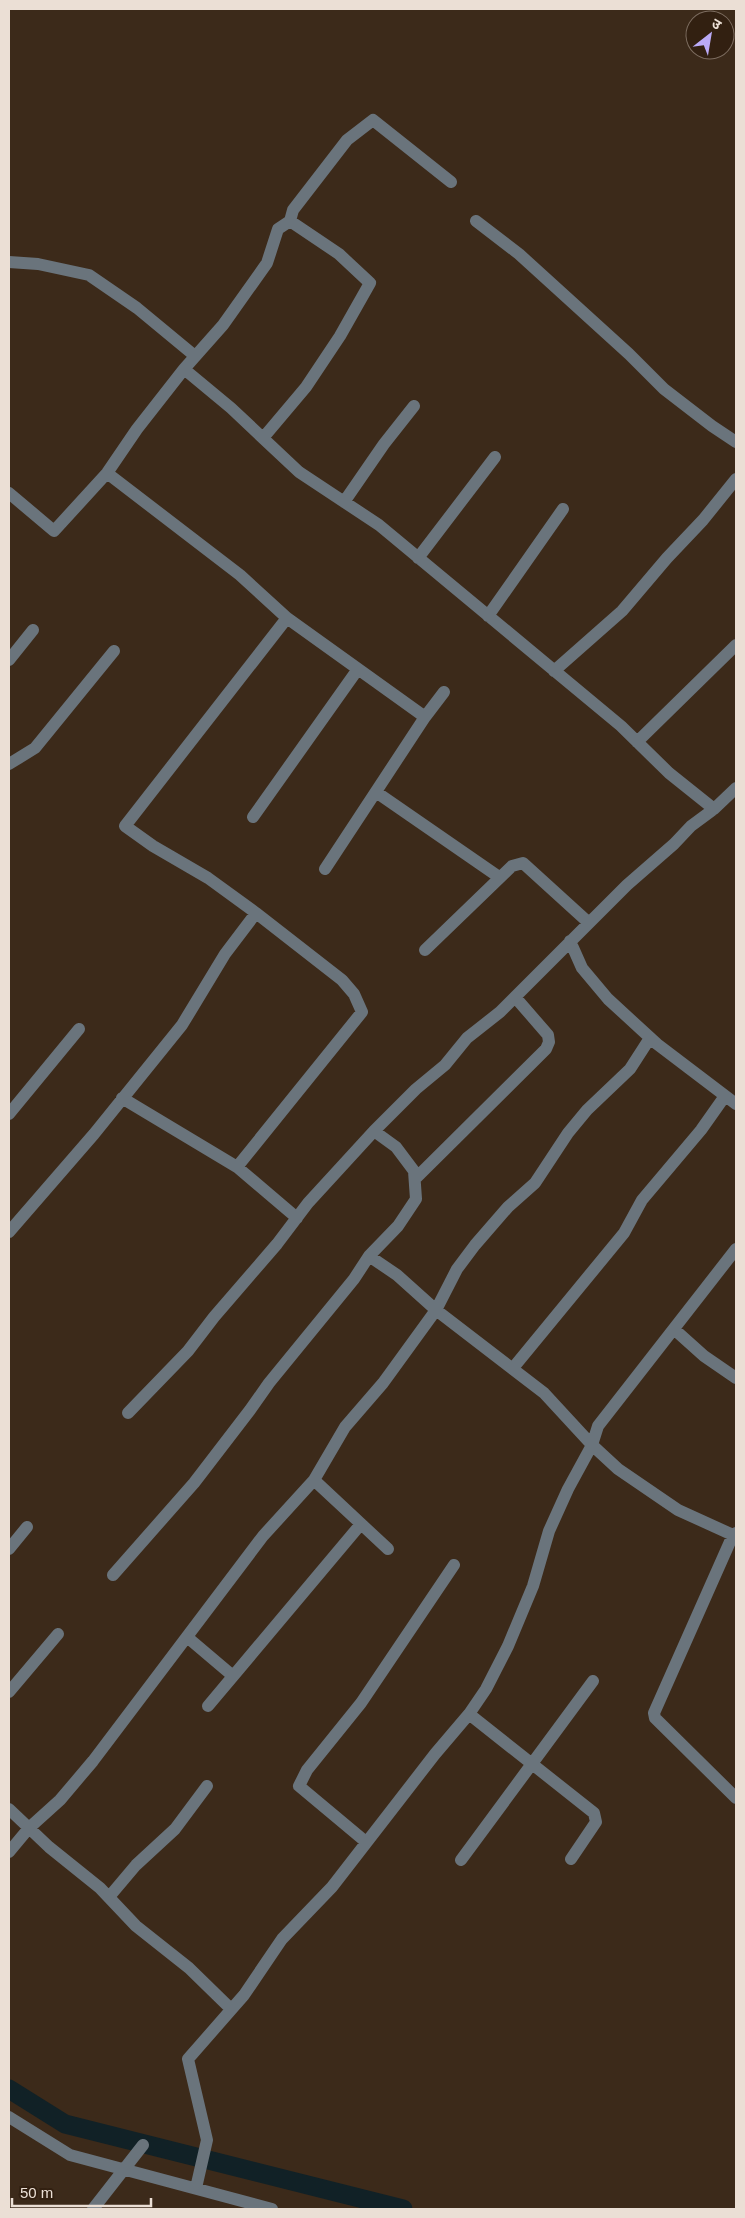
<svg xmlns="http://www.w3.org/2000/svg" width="745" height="2218" font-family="Helvetica,'Noto Sans Devanagari',sans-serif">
<rect width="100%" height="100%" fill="#3c2a1a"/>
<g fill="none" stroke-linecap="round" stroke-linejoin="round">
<path stroke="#112126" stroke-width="19" d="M9,2089l56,35 338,85"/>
<path stroke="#6a747c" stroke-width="12" d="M451,182l-78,-62 -26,20 -54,70 -3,11 -12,8 -11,34 -44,62 -39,44 47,39 68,64 80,53 242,201 48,47 45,36
M476,221l43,33 110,100 35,35 48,37 24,16
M9,262l29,2 51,11 48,33 58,48
M263,438l43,-51 34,-51 30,-53 -31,-29 -49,-33
M107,473l133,102 47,43 138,99
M9,493l45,38 53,-58 30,-44 47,-60
M344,502l40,-58 30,-38
M418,558l77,-101
M488,616l75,-107
M9,660l24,-30
M554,671l68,-60 45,-53 36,-38 33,-41
M637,742l99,-97
M9,764l26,-16 79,-97
M376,792l123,85
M253,817l105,-148
M325,869l100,-152 19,-25
M570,941l12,27 26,31 49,45 79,60
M425,950l87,-84 11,-3 66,60
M122,1098l115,69 60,51
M9,1114l70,-85
M374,1131l42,-42 29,-24 22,-27 33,-26 127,-127 47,-41 17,-18 23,-17 22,-21
M237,1167l125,-155 -8,-18 -12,-14 -86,-67
M415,1179l131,-130 3,-7 -1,-7 -33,-38
M9,1232l85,-98 88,-109 43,-71 31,-41 -48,-35 -55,-32 -28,-20 162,-208
M369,1256l28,19 39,35 21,-41 18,-24 33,-38 27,-24 33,-50 19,-23 43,-41 20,-31
M675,1330l29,26 32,22
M513,1368l111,-135 18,-33 59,-70 24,-34
M592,1445l6,-19 138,-177
M314,1480l74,69
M733,1535l-79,178 1,5 81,80
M9,1549l18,-22
M113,1575l81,-92 56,-73 19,-27 85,-104 15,-23 29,-30 18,-27 -2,-28 -18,-24 -22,-16 -66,72 -31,41 -63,73 -26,34 -60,62
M187,1637l46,39
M9,1692l49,-58
M208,1706l153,-182
M469,1714l125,99 2,9 -25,37
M9,1809l40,38 51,41 36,38 53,42 42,41
M366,1842l-67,-56 8,-16 54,-67 93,-138
M9,1852l20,-24 31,-28 33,-39 170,-225 51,-56 31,-53 38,-44 53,-73 108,83 48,52
M461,1860l132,-179
M109,1897l27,-32 39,-36 32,-43
M9,2117l61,38 202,54
M196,2188l11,-48 -19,-81 56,-64 38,-56 50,-52 103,-133 34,-40 17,-25 22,-43 25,-60 16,-55 19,-42 24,-44 26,24 60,41 55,25 3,-2
M93,2209l50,-64"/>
</g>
<rect width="745" height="2218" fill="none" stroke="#ebdfd5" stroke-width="20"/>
<g transform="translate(710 35) rotate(31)"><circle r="24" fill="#322011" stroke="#7c6c5f"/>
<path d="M0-4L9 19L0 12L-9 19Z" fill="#baaaf6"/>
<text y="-8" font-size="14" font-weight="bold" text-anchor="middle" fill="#ebdfd5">उ</text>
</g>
<path d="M12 2198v8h139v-8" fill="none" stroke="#ebdfd5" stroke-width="2.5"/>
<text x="20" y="2198" font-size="15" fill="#ebdfd5" stroke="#322011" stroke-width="4" paint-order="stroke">50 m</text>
</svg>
